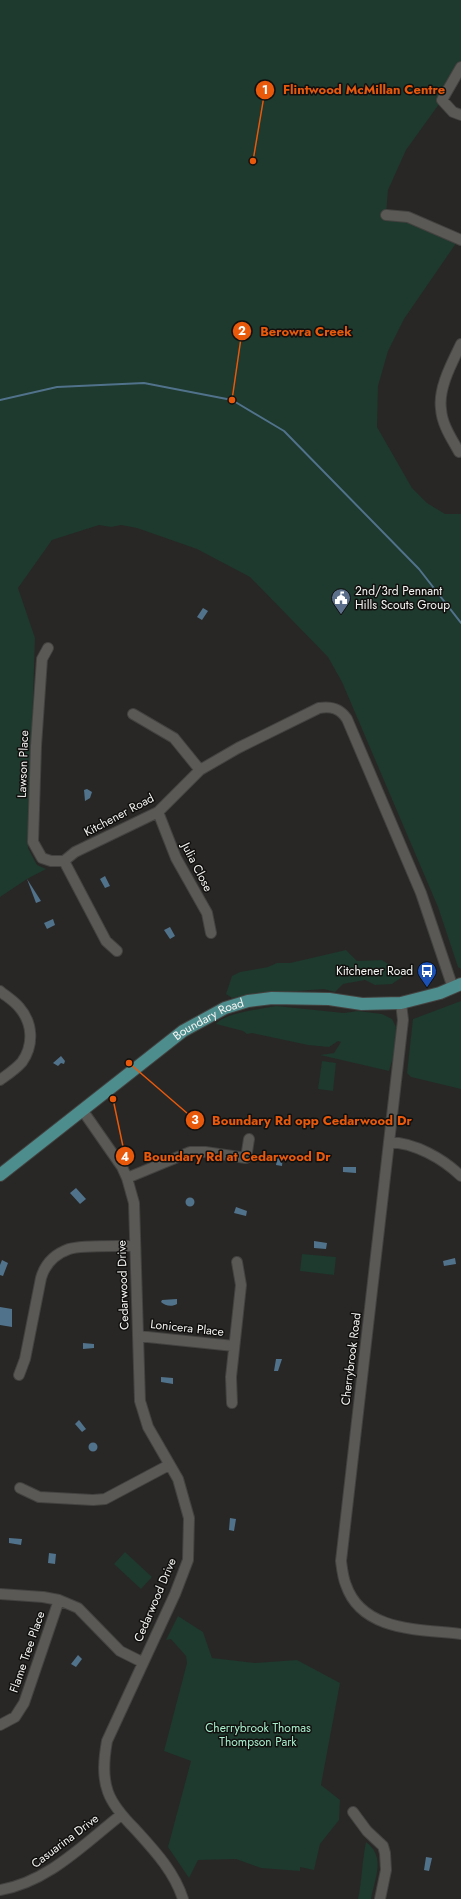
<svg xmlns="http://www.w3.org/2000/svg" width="461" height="1899" font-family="Jost,sans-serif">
<rect width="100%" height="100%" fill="#282725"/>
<path fill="#1e392d" d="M0,0h461v67l-19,33 -36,50 -18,40 -2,25 73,24 -55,80 -16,32 -10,35 -1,41 35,61 15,15 18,11h16v455l-3,-2 -20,-60 -96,-225 -14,-25 -78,-80 -53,-28 -60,-21 -16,-3 -10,2 -12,-2 -47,15 -34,48 17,50 -7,210 9,17 9,4 -19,10 -27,18z
M346,950l11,11 25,-1 23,15 -13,9 -17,1 -10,-5 -22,4 -8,8 -11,-3 -77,6 -15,3 -6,-4 6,-18 8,-4 28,-5 9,-4h13z
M461,1001v88l-50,-12 -4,-4 6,-54z
M276,1006l68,7 14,-2 24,3 10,5 4,8 -1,24 -6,20 -69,-16 14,-2 7,-11 -3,-1 -9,6 -21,-2 -56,-12 -5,1 -4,-3 -27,-7c8,-11 46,-15 60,-18z
M322,1061l14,2 -3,28 -15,-2z
M302,1254l34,3 -2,18 -34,-4z
M125,1552l27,25 -11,12 -27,-25z
M178,1616l25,16 9,26 43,5 42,-3 43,23 -19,102 19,15 -1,20 -19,24 -6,26 -14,-3v4l-39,-3 -25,-9 -38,1 -9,18 -21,-31 23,-86 -27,-10 23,-88 -1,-7 -15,-17 -5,1z
M366,1842c20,15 9,35 5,57h-13c4,-19 4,-38 8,-57z"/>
<path fill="#51728b" d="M203,608l5,3 -6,9 -5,-3z
M87,789l5,3 -2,6 -5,3 -1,-11z
M105,876l5,10 -5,2 -5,-9z
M27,879l14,22 -5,2z
M53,919l2,6 -8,4 -3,-6z
M170,927l5,9 -5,3 -6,-9z
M61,1056l4,5 -1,3 -3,-1 -3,3 -5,-3z
M278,1154h5l-1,12 -6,-1z
M343,1167h13v6l-13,-1z
M76,1188l10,11 -6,5 -10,-11z
M185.5 1202a4.5 4.5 0 1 1 9 0a4.5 4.5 0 1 1-9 0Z
M236,1207l11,4 -1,5 -12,-3z
M314,1241l13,2 -1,6 -12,-1z
M455,1258l1,6 -12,2 -1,-5z
M2,1260l6,3 -5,13 -3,-1v-10z
M177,1299v5c-5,3 -12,2 -16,-2l1,-2z
M0,1307l12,2v18l-12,-2z
M83,1343l11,1v4l-11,1z
M276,1359h6l-4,12h-4z
M161,1377l12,1v6l-12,-2z
M79,1420l7,9 -4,3 -7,-8z
M88.5 1447a4.5 4.5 0 1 1 9 0a4.5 4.5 0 1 1-9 0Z
M230,1518l6,1 -2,12 -5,-1z
M9,1538l13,1 -1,6 -12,-2z
M49,1553l7,1 -1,10 -7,-1z
M78,1655l4,4 -6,8 -5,-3z
M426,1857l6,1 -3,13 -5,-1z"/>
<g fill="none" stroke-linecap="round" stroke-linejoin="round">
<path stroke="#51728b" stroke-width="2" d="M0,400l57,-13 87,-4 88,17 52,31 135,138 42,54"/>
<defs>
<path id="minor" d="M461,67l-19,33 11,12 8,3
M386,215l22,2 53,23
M459,452c-7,-13 -17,-27 -18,-43 -3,-21 11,-46 20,-65
M48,648l-6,11 -6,87 -3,96 9,16 9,3h13
M133,714l41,24 26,32
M158,812l18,46 31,55 4,20
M64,861l11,-9 83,-40 42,-42 38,-22 81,-40c12,-2 21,0 28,11l74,174 32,95
M64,861l42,80 11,10
M0,991c6,5 14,10 19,16 14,16 15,38 3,55 -6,7 -15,13 -22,18
M401,1003l2,17 -62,541c1,8 2,17 5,24 16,47 74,44 115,49
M83,1111l39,56 5,11 7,25 6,198 8,26 30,52 11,39 -1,42 -13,34 -68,147c-3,17 -5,35 1,51 5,14 17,27 27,37 19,21 39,42 48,70
M389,1142c26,1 53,16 72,34
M127,1178l63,-26h15l41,6 3,-19
M138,1336l96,10
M19,1375l6,-16 16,-81c4,-14 14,-24 28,-29 11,-4 51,-3 65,-3
M232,1403l-1,-26 10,-92 -4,-23
M20,1488l19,9 54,3 12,-1 64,-34
M0,1594l43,3 16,3 19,8 42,43 22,11
M0,1725l15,-8 9,-14 35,-103
M353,1812l14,19 16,15 2,7 1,17 -6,29
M0,1890c48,-8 84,-46 121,-75"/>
<g id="major">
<path id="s1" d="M0,1175l183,-144 42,-23 23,-7 24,-3 57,1 33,5 39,-1 39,-10 21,-9"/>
</g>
</defs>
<use href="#minor" stroke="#434240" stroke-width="12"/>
<use href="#major" stroke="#434240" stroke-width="14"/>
<use href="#minor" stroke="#5a5956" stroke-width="10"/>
<use href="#major" stroke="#4d8d8d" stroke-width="12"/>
</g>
<defs>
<symbol id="civic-pin" viewBox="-11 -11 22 30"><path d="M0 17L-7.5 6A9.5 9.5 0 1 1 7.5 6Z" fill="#5c6f8a" stroke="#11100f"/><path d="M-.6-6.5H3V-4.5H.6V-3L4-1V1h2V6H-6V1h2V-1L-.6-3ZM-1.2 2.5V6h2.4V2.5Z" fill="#fff"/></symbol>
<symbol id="bus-pin" viewBox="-11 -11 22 30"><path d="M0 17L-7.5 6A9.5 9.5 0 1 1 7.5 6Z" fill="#1a4fb4" stroke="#11100f"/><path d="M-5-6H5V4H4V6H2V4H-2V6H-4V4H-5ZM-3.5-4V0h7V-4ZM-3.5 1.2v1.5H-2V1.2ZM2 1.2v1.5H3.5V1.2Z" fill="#fff"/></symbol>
</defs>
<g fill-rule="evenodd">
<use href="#civic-pin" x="330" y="587" width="22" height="30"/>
<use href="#bus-pin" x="416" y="960" width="22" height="30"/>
</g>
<g text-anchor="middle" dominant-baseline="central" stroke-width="3" stroke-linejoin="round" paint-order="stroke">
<g font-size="12" fill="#f5f5f3" stroke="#11100f" text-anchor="start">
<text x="355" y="591">2nd/3rd Pennant<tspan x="355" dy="14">Hills Scouts Group</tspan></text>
<text x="413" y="971" text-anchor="end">Kitchener Road</text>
</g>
<g font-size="12" fill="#f5f5f3" stroke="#11100f">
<text transform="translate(23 764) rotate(-88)">Lawson Place</text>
<text transform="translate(119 815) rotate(-28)">Kitchener Road</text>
<text transform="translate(197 867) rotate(63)">Julia Close</text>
<text stroke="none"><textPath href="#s1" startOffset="261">Boundary Road</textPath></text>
<text transform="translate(123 1285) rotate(-92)">Cedarwood Drive</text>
<text transform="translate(187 1328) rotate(6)">Lonicera Place</text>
<text transform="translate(351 1359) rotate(-83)">Cherrybrook Road</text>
<text transform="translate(155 1600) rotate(-67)">Cedarwood Drive</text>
<text transform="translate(27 1652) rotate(-71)">Flame Tree Place</text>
<text transform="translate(65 1841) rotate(-37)">Casuarina Drive</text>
</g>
<g font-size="12" fill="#a8efcd" stroke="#11100f">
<text x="258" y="1728">Cherrybrook Thomas<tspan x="258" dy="14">Thompson Park</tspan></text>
</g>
</g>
<path fill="none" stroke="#e8590c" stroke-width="1.5" d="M253 161L265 90M232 400L242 331M129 1063L195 1120M113 1099L125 1156"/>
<g fill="#e8590c" stroke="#11100f" stroke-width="1.5">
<circle cx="253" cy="161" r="4"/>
<circle cx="232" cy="400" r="4"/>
<circle cx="129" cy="1063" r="4"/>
<circle cx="113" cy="1099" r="4"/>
<circle cx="265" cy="90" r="10"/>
<circle cx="242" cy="331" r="10"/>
<circle cx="195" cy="1120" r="10"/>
<circle cx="125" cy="1156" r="10"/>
</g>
<g font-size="12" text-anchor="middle" font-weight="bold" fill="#fff">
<text x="265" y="94">1</text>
<text x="242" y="335">2</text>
<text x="195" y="1124">3</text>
<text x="125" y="1161">4</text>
</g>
<g font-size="13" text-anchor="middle" font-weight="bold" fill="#e8590c" stroke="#11100f" stroke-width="3" stroke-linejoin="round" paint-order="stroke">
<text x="364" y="94">Flintwood McMillan Centre</text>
<text x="306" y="336">Berowra Creek</text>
<text x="312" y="1125">Boundary Rd opp Cedarwood Dr</text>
<text x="237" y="1161">Boundary Rd at Cedarwood Dr</text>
</g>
</svg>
